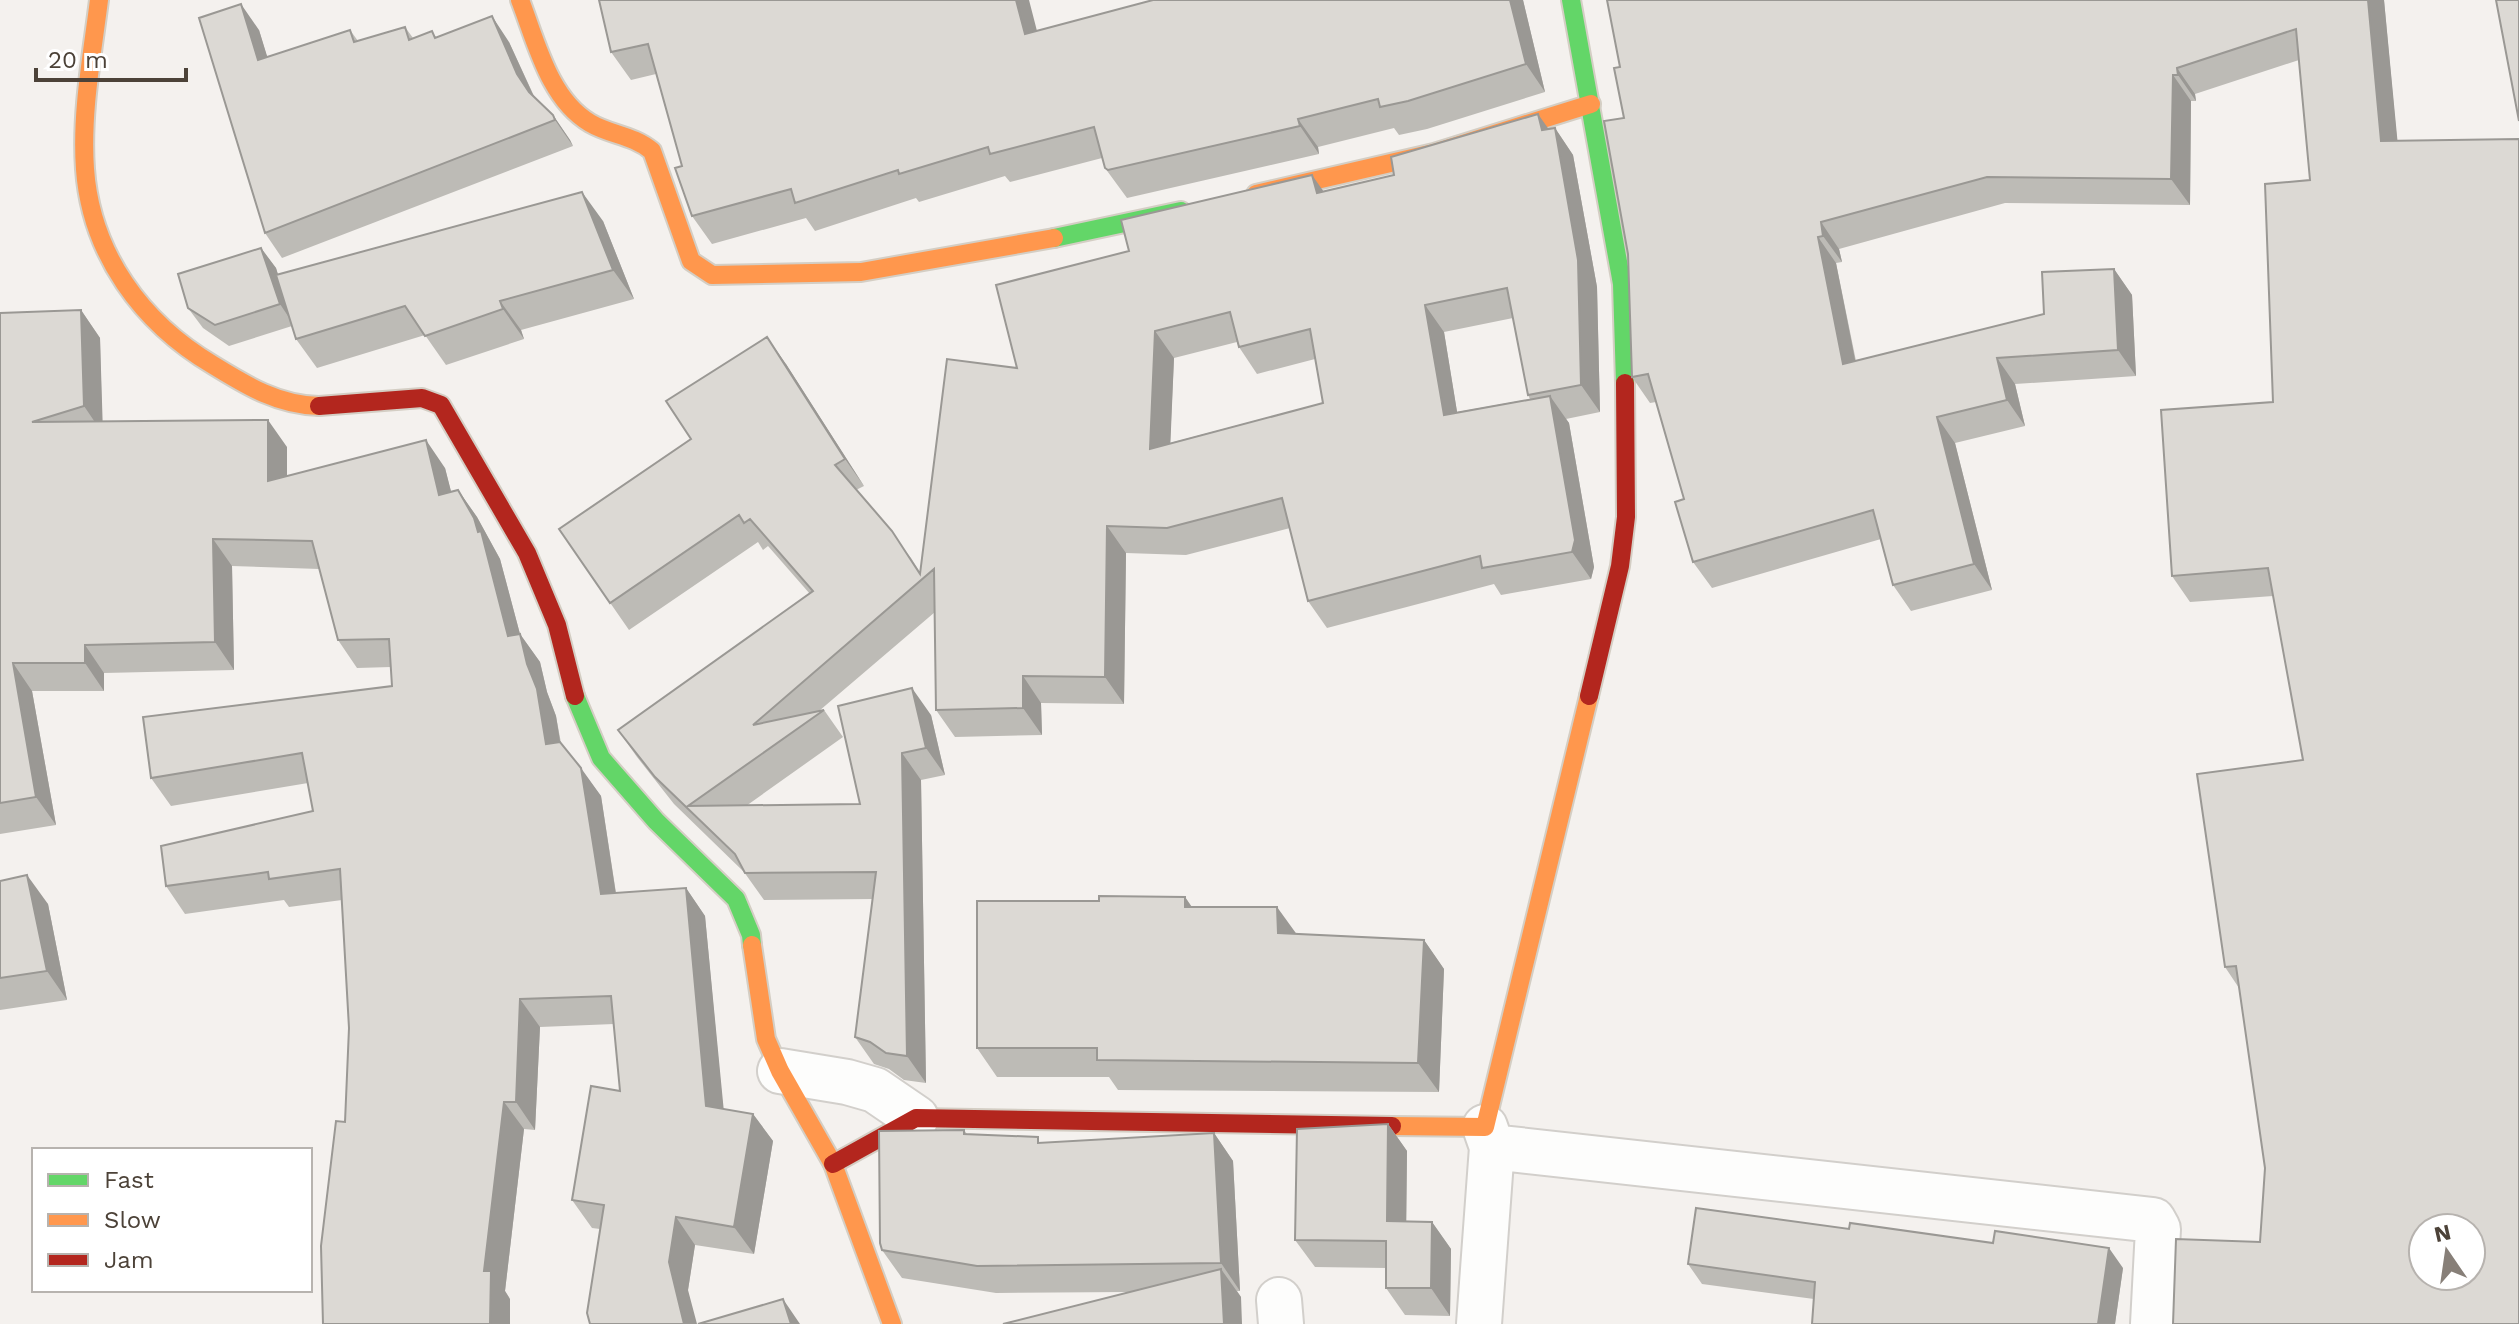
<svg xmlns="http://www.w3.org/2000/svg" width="2519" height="1324" font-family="'Work Sans',sans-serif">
<rect width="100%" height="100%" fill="#f4f1ee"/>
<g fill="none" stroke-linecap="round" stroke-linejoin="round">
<defs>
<path id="street" d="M780,1071l67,11 28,8 41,28
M1492,1147l661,73 5,9 -5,95
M1279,1300l2,24
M1479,1324l13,-177 -7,-20"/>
<path id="fast" d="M1571,0l51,284 3,99
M1054,238l127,-27
M575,696l26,62 55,63 80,78 15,36 1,10"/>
<path id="slow" d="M99,0c-7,56 -18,113 -14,169 6,85 57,154 128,196 34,21 65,40 106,41
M520,0c16,41 29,99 70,123 20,12 43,12 62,28l39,110 21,14 149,-3 193,-34
M1256,194l178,-41 157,-49
M752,945l14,94 14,32 53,93 59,160
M1392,1126l93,1 104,-431"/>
<path id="jam" d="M319,406l103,-8 19,7 86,148 30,72 18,71
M1589,696l31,-130 6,-49 -1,-134
M833,1164l83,-46 476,8"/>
</defs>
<use href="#street" stroke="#d2cfcb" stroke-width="48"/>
<use href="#fast" stroke="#d4cec4" stroke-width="22"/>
<use href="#slow" stroke="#d4cec4" stroke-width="22"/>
<use href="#jam" stroke="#d4cec4" stroke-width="22"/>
<use href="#street" stroke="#fdfdfc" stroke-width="44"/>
<use href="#fast" stroke="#63d668" stroke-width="18"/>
<use href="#slow" stroke="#ff974d" stroke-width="18"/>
<use href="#jam" stroke="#b3261e" stroke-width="18"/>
</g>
<path fill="#bdbbb6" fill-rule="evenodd" d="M599,0l438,31 486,-31 22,92 -118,37 -28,6 -5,-7 -76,19 1,7 -192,44 -22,-30 -3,-10 -92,24 -5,-6 -86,26 -3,-4 -101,33 -9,-13 -94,26 -20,-28 -10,-50 -26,-92 -25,6 -20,-28z
M2384,0l13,141 -137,1101 5,-74 -26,-180 -14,-21 78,-207 -30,-164 -83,6 -18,-26 101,-174 37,-222 -11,-120 -104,34 1,7h-5l-1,104 -185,-2 -166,46 3,13 -6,1 20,98 188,-47 70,-45 18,26 4,81 -121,8 10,42 -70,17 37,147 -81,21 -18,-26 -12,-46 -169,49 -19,-26 -9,-63 -28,-97 -6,1 -18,-26 -8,-259 -4,-51z
M405,27l8,11h23l73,4 25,54 19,19 17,25 3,6 -291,112 -17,-25 -6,-203 8,27 83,-27 8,11z
M1555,128l18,27 24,132 3,125 -34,7 3,4 25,144 -3,12 -90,16 -7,-11 -167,44 -19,-27 -18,-73 -104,27 -60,-2 -2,151 -83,-1 1,32 -87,2 -19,-27 -1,-98 -116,99 5,-1 19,27 -97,69 114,-2 71,-89 14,60 -24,5 5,303 -22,-3 -15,-11 -15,-5 -19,-27 18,-138 -109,1 -20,-28 -70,-68 -37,-47 -19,-27 192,-136 -42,-48 -5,4 -5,-8 -129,88 -70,-101 132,-90 95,-75 78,122 -8,4 55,68 9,14 97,-204 112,-117 195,-59 70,-17zM1513,318l15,77 2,4 -73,13 -13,-80zM1237,342l2,5 18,27 58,-15 8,44 -153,40 4,-85z
M603,221l31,78 -113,31 3,9 -78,26 -21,-30 -108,33 -21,-29 -4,-13 -63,20 -26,-18 -15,-20 73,-60 15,20 2,7z
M81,310l19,28 2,83 185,26v29l158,-8 6,24 7,-2 19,27 23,42 20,75 20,28 7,30 9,24 5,27 40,53 15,97 70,-5 19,28 18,193 30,5 20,27 -19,113 -59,-9 -7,45 -88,-61 -8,-1 -20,-28 48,-109 -6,-67 -74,3 -5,103 -11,-1 -19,162 5,8 -165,-177 4,-94 -7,-128 -53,7 -5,-7 -99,14 -19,-28 147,-75 -5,-28 -137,23 -20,-28 241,-92 -1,-19 -34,1 -19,-28 -19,-71 -87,-3 2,104 -130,3v18h-72l24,134 -56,9v-521z
M0,881l48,23 19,96 -67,10z
M1185,897l7,10 104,27 128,6 20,29 -5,123 -321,-2 -9,-13h-112l-20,-29 122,-147z
M1388,1124l19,27 -1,70 26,1 19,27 -1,67 -45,-1 -19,-27v-20l-71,-1 -20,-27z
M964,1130l3,4 76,9 171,-10 19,28 7,130h-3l4,6 -113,-5 -132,1 -94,-15 -20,-28z
M1688,1264l435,4 -8,56h-303l2,-25 -112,-15z"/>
<path fill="#9a9894" d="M1016,0h13l16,62 -20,-28z
M1510,0h13l22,92 -19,-28z
M2368,0h16l16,167 -19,-26z
M241,4l18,26 17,55 -18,-25z
M492,16l17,26 26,57 12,18 -30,-43z
M2177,68l18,26 1,7 -18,-26z
M2173,75l18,26 -1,104 -19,-26z
M1538,114l19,27 -2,-13 18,27 24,132 3,125 -19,-27 -39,-255z
M553,115l17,25 3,6 -18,-26z
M1298,119l20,28 1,7 -19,-28z
M1312,175l19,27 -14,-9z
M582,192l21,29 31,78 -21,-29z
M1821,222l18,27 3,13 -19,-26z
M1818,237l18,26 25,127 -18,-26z
M261,248l15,20 18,57 -14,-21z
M2114,269l18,26 4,81 -18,-26z
M500,301l21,29 3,9 -21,-30z
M1425,305l19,27 18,110 -18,-27z
M81,310l19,28 3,96 -19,-28z
M1155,331l19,27 -5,118 -19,-27z
M767,337l19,27 78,122 -19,-27z
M1997,358l18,26 10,42 -18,-26z
M1550,396l19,27 25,144 -3,12 -19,-27z
M1937,417l18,26 37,147 -18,-26z
M268,420l19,27v61l-19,-27z
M426,440l19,28 14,54 -20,-27z
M458,490l19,27 23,42 25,94 -5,-19 20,28 7,30 9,24 9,56 -19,-28 -38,-108 -30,-104z
M1107,526l19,27 -2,151 -19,-27z
M213,539l19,27 2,104 -19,-28z
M85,645l19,28v18l-19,-28z
M13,663l19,28 24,134 -20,-28z
M1023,676l18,27 1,32 -19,-27z
M912,688l19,27 14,60 -19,-27z
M902,753l19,27 5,303 -19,-27z
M581,768l20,28 19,125 -19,-27z
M27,875l21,29 19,96 -20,-29z
M686,888l19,28 21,217 -20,-27z
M1185,897l20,30 -20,-20z
M1277,907l21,29 -20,-3z
M1424,940l20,29 -5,123 -21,-29z
M520,999l20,28 -5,103 -19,-28z
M504,1102l20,27 -19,162 5,8v25h-20l-6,-53z
M753,1114l20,27 -19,113 -20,-27z
M1388,1124l19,27 -1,98 -19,-28z
M1214,1133l19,28 7,130 -19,-28z
M676,1217l19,28 -7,45 9,34h-13l-15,-62z
M1432,1222l19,27 -1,67 -19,-28z
M2109,1248l14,20 -8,56h-17z
M1221,1269l20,28 1,27h-18z
M783,1299l17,25h-9z"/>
<path fill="#dcd9d4" stroke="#9a9894" stroke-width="2" fill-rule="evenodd" d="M599,0h417l9,34 128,-34h357l16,64 -118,37 -28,6 -2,-8 -80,20 2,7 -192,44 -3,-2 -11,-41 -104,27 -2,-7 -89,27 -1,-4 -103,33 -4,-14 -99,27 -17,-48 7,-2 -34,-122 -37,8z
M1607,0h761l13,141 138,-2v1185h-346l3,-85 84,3 5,-74 -29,-202 -11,1 -28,-193 106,-14 -35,-192 -96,8 -11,-166 112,-8 -8,-218 45,-4 -14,-151 -119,39 1,7h-5l-2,104 -184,-2 -166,45 2,14 -5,1 25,127 201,-50 -2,-42 72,-3 4,81 -121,8 10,42 -70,17 37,147 -81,21 -20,-75 -180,52 -18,-60 9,-3 -36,-125 -16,3 -4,-123 -24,-133 20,-3 -10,-50 6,-1zM2423,1228h48v48h-48z
M2496,0h23v121z
M241,4l17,56 92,-30 4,12 51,-15 4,13 23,-9 3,7 57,-22 25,58 12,18 24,23 2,5 -290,113 -66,-215z
M1538,114l4,16 13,-2 23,132 3,125 -53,10 -21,-107 -82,17 19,110 106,-19 25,144 -3,12 -90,16 -2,-12 -172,45 -26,-103 -115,30 -60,-2 -2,151 -82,-1v32l-87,2 -2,-141 -181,156 71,-15 -136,96 172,-2 -22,-98 74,-18 14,60 -24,5 5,303 -21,-3 -16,-11 -15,-5 21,-165 -131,1 -10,-19 -80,-77 -37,-47 195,-139 -63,-72 -6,4 -5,-8 -129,88 -51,-74 132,-90 -25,-38 101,-64 78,122 -10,6 57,66 28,43 27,-215 70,9 -21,-83 133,-34 -8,-31 191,-45 5,18 77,-18 -3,-18zM1230,312l9,35 71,-18 13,74 -173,46 5,-118z
M582,192l31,78 -113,31 3,8 -78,27 -20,-30 -109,33 -20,-64z
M261,248l19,56 -65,21 -27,-17 -10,-34z
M81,310l3,96 -52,16 236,-2v61l158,-41 13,55 19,-5 16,28 4,14 3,-1 27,105 12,-2 7,30 10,25 9,55 14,-2 21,26 20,126 85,-6 20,218 47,8 -19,113 -58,-10 -7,45 15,62h-94l-3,-11 17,-108 -32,-5 19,-114 29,5 -9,-95 -91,3 -4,103h-12l-20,169h7l-1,53h-167l-2,-78 15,-125 9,1 4,-94 -9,-159 -71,10 -1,-7 -102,14 -5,-40 152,-35 -11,-58 -151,25 -8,-61 249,-31 -3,-47 -51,1 -26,-99 -99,-2 2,103 -130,3v18h-72l23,134 -36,6v-490z
M27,875l20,96 -47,7v-97z
M1099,896l86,1v10h92l1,26 146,7 -6,123 -321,-3v-12h-120v-147h122z
M1388,1124l-1,97 45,1 -1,66h-45v-47l-91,-1 2,-111z
M964,1130v4l74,3v6l176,-10 7,130 -244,3 -95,-16 -2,-7 -1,-112z
M1696,1208l153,21 1,-6 143,20 2,-12 114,17 -11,76h-286l3,-42 -127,-18z
M1221,1269l3,55h-221z
M783,1299l8,25h-93z"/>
<rect x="32" y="1148" width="280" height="144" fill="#ffffff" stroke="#b7b3af" stroke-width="2"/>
<rect x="48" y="1174" width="40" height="12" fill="#63d668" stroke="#b7b3af" stroke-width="2"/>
<text x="104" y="1188" font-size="24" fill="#4c4238">Fast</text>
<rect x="48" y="1214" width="40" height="12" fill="#ff974d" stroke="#b7b3af" stroke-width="2"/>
<text x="104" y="1228" font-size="24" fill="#4c4238">Slow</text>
<rect x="48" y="1254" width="40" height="12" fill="#b3261e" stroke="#b7b3af" stroke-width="2"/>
<text x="104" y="1268" font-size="24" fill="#4c4238">Jam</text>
<g transform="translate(2447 1252) rotate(347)"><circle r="38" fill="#ffffff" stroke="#b7b3af" stroke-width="2"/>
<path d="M0-6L14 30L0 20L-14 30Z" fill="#877f78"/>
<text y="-12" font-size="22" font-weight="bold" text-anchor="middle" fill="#4c4238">N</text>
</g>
<path d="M36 68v12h150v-12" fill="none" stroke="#4c4238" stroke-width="4"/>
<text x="48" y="68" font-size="24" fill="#4c4238" stroke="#ffffff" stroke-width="6" paint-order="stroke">20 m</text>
</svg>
